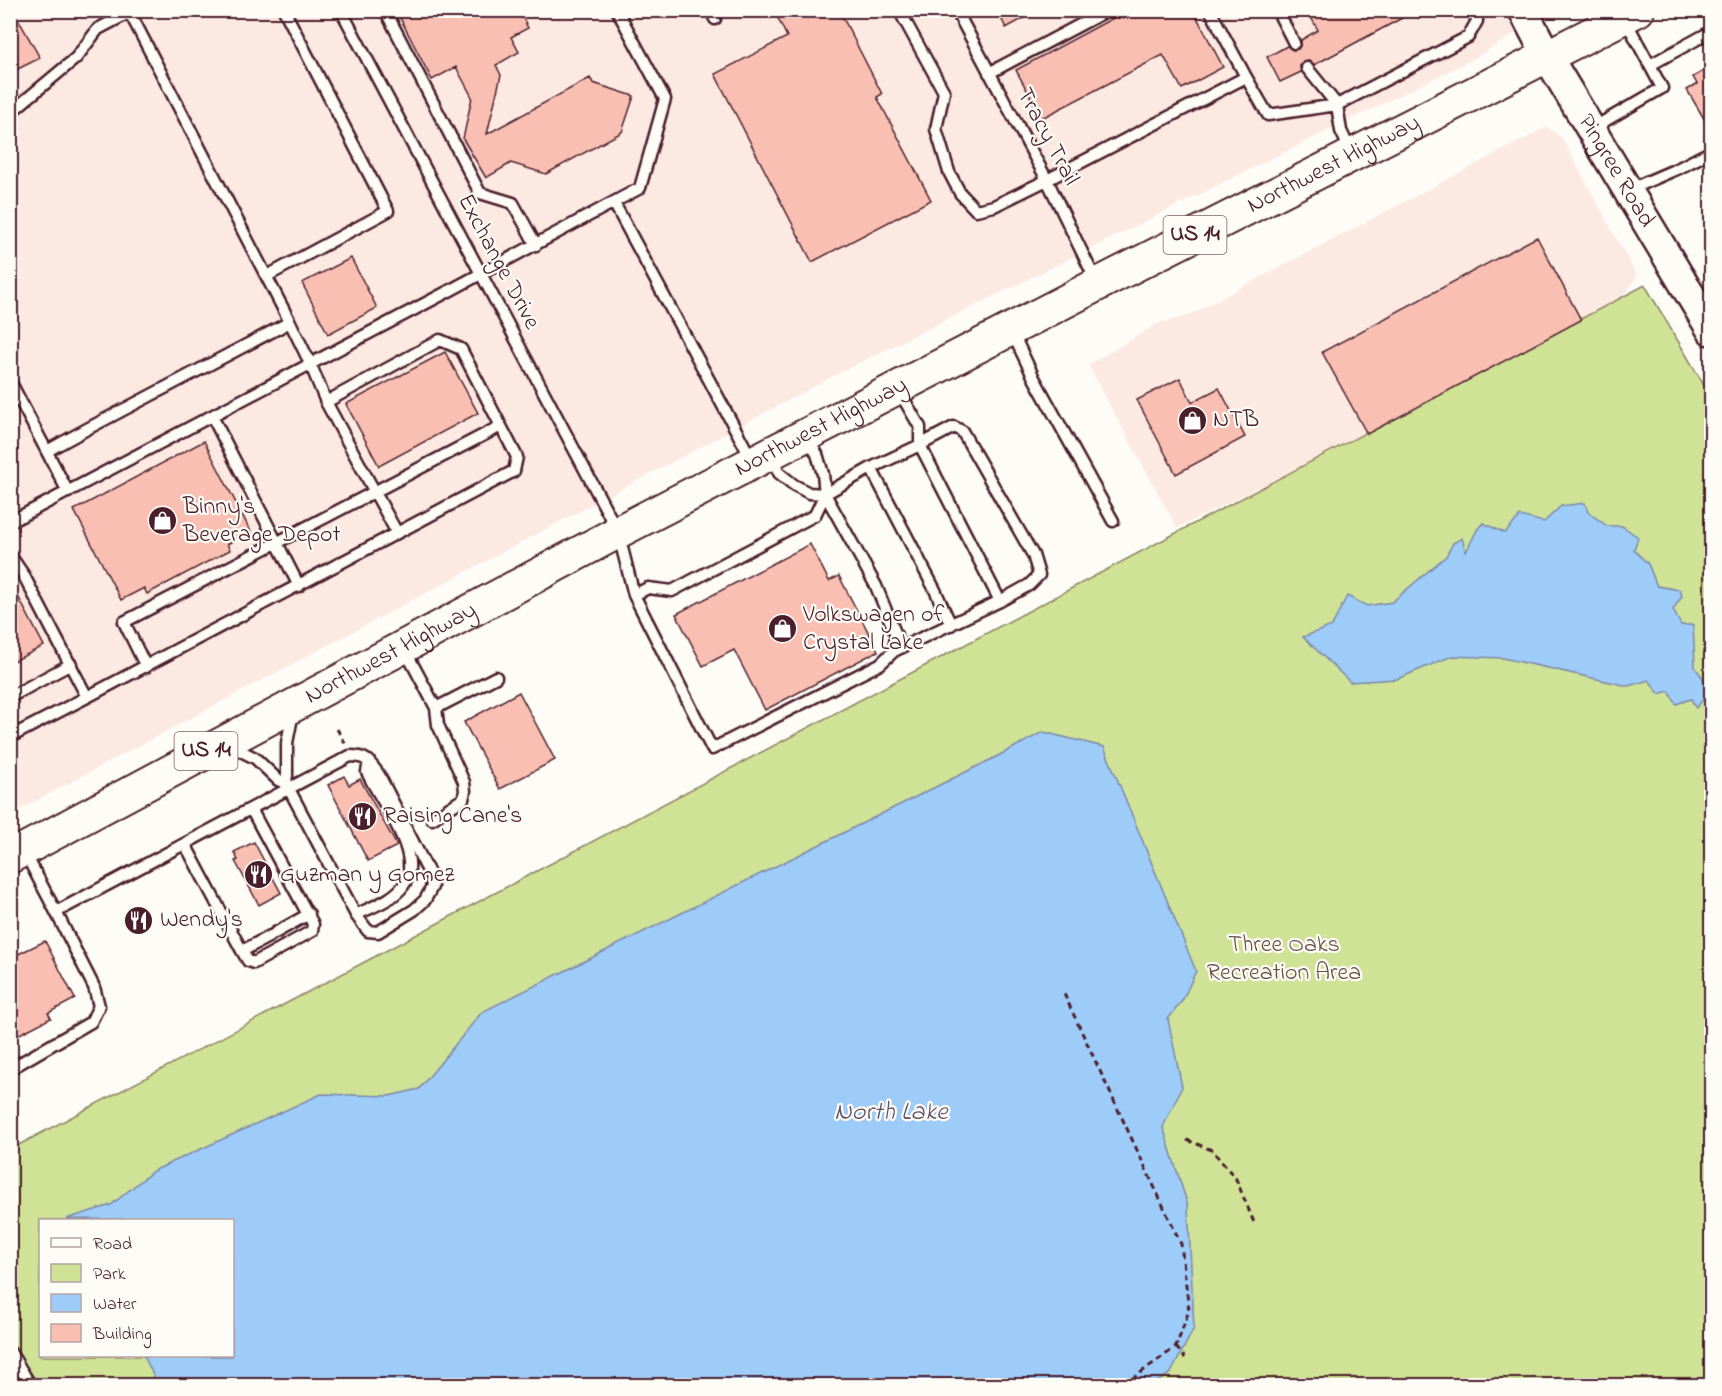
<svg xmlns="http://www.w3.org/2000/svg" width="1722" height="1396" font-family="'Indie Flower',sans-serif">
<rect width="100%" height="100%" fill="#fdfcf7"/>
<filter id="ink" filterUnits="userSpaceOnUse"><feTurbulence type="fractalNoise" baseFrequency=".0167" numOctaves="2"/><feDisplacementMap in="SourceGraphic" scale="12" xChannelSelector="R" yChannelSelector="G"/><feConvolveMatrix kernelMatrix="1 2 1 2 8 2 1 2 1" color-interpolation-filters="sRGB"/></filter>
<g filter="url(#ink)">
<path fill="#fceae2" d="M11,11h1542l-80,48 -628,311 -834,444z
M1547,127l15,11 75,138 -10,16 -43,28 -215,114 -192,94 -89,-163 71,-42 26,-6z"/>
<path fill="#cfe296" stroke="#8c8060" stroke-width="1.5" fill-rule="evenodd" d="M1645,285l66,112v988l-1700,1v-237zM40,1220h192v136h-192z"/>
<path fill="#9eccf9" stroke="#7c87a7" stroke-width="1.5" d="M1585,503l3,9 19,14h15l16,11 -4,13 14,14 9,22 23,4 2,6 -9,14 8,15h12l2,42 16,23 -15,18 -5,-9 -15,5 -7,-13 -10,3 -10,-14 -21,6 -125,-28 -51,-2 -55,23 -47,3 -47,-45 29,-11 15,-30 20,10 25,-4 54,-46 7,-13 9,-5 4,14 11,-22 6,-7 22,10 15,-17 24,6 17,-16z
M1043,732l61,15 92,224 -14,30 -14,18 14,68 -19,40 25,79 6,122 -23,45 -20,13 -993,-1 -14,-29h88v-136l-166,-1 45,-14 42,-34 168,-77 68,2 30,-7 63,-77 512,-254z"/>
<path fill="#f9bfb2" stroke="#4a1f2b" stroke-width="1.5" d="M10,10h3l27,48 -30,15z
M396,10h123l9,18 -17,9 8,15 -23,13 5,10 -14,59 103,-56 3,5 41,13 -12,36 -76,42 -35,-11 -25,15 -23,-39 9,-42 -16,-30 -24,13z
M774,10h65l43,84 -5,3 54,103 -119,62 -97,-188 72,-37z
M997,10h42l-33,18z
M1128,10h65l30,57 -41,22 -19,-34 -121,63 -26,-48z
M1307,10h110l-103,55 -5,-4 -6,1 -3,4 1,6 -21,10 -13,-25 20,-11 6,4 5,-1 3,-5v-4l17,-10z
M1712,66v66l-25,-42 10,-6 -4,-7z
M1537,237l44,83 -214,114 -45,-82z
M351,258l26,50 -49,26 -26,-51z
M445,352l33,61 -99,53 -33,-62z
M1180,378l12,24 27,-14 26,49 -69,37 -39,-74z
M204,441l47,91 -24,12 3,6 -83,44 -3,-6 -23,12 -47,-90z
M810,544l19,37 10,-5 39,75 -113,59 -31,-60 -31,16 -27,-52z
M10,581l34,65 -34,17z
M519,692l36,68 -55,29 -36,-67z
M344,776l5,9 11,-6 37,67 -29,15 -40,-76z
M254,842l27,51 -22,12 -24,-44 3,-1 -4,-8z
M45,941l30,58 -27,14 3,5 -41,21v-81z"/>
<g fill="none" stroke-linecap="round" stroke-linejoin="round">
<defs>
<path id="lane" d="M341,10l277,522 16,63 78,154 168,-85 14,-13 2,-16 -20,-49 -51,-92 -2,-20 -6,-20 -10,-16
M385,10l95,183 33,10 23,42
M711,10l4,9
M899,10l45,82 -8,37 13,43 11,21 16,17 18,-4 53,-26 199,-103 22,38 69,-10 131,-68 9,-16 -1,-11
M956,10l91,170 49,101
M1210,10l36,67
M1277,10l17,33
M130,13l160,309 20,41 16,39 71,131 117,-62 3,-14 -56,-108 -21,-9 -114,62
M1650,65l62,-34
M1307,68l30,37 4,26 10,21
M989,73l119,-63
M10,113l66,-55 22,-29 36,-19
M1591,129l71,-41 -36,-67
M1628,190l51,-22 33,-17
M614,203l138,257
M267,276l121,-65 -104,-201
M1012,332l22,46 79,143
M10,381l58,111
M212,416l87,170
M47,451l40,-22 203,-107
M771,455l8,18 15,12 15,8 16,1 46,-26 49,-23 80,156
M871,468l64,122 16,35
M10,522l439,-231 191,-103 25,-89 -48,-89
M10,555l13,19 64,123 310,-164
M634,595l14,-7 24,3 143,-76 10,-21
M405,650l31,58 2,17 26,57 1,9 -2,8 -31,20
M894,651l106,-50 29,-16 10,-10 -6,-20 -71,-124 -8,-4 -34,18v-18l-21,-36
M146,667l-22,-45 377,-196
M10,697l61,-33
M436,708l60,-31
M10,737l77,-40
M286,783l1,-8v-32l6,-31
M185,844l57,107 6,10 6,2 58,-32 1,-7 -62,-115
M25,853l31,59c98,-52 196,-104 294,-156 17,0 20,6 29,19l51,100 2,12 -7,13 -11,10 -36,22 -10,-1 -12,-16 -67,-126 -3,-6 -8,-3 -23,-22 -26,-13
M356,915c15,-8 37,-15 47,-29 23,-30 -24,-86 -36,-114l2,-11
M275,933l34,-19
M242,951l28,-15
M10,1069l81,-47 8,-16 -5,-19 -38,-75
M10,1352l21,34"/>
<g id="secondary">
<path id="s1" d="M1523,10l24,46 165,275"/>
</g>
<g id="primary">
<path id="s2" d="M10,857l608,-325 496,-256 524,-266"/>
</g>
</defs>
<use href="#lane" stroke="#4a1f2b" stroke-width="15"/>
<use href="#secondary" stroke="#4a1f2b" stroke-width="33"/>
<use href="#primary" stroke="#4a1f2b" stroke-width="36"/>
<path stroke="#4a1f2b" stroke-width="3" stroke-dasharray="6 4.5" stroke-linecap="butt" d="M337,729l9,16
M1064,994l117,250 8,66 -13,37 -54,39
M1187,1140l25,10 24,29 19,46
M1176,1347l9,11"/>
<use href="#lane" stroke="#fdfcf7" stroke-width="10"/>
<use href="#secondary" stroke="#fdfcf7" stroke-width="28"/>
<use href="#primary" stroke="#fdfcf7" stroke-width="32"/>
</g>
</g>
<defs>
<symbol id="shop-disc" viewBox="-11 -11 22 22"><circle r="9.5" fill="#4a1f2b" stroke="#fdfcf7"/><path d="M-5-2.5h2.3a2.7 3.5 0 0 1 5.4 0H5L5.5 6h-11ZM-1.5-2.5h3a1.5 2.3 0 0 0-3 0Z" fill="#fff"/></symbol>
<symbol id="restaurant-disc" viewBox="-11 -11 22 22"><circle r="9.5" fill="#4a1f2b" stroke="#fdfcf7"/><path d="M-5-6h1v4h1v-4h1v4h1v-4h1v5L-1.5 .5V6h-2V.5L-5-1ZM5-6V6H3V1.5H1.5Q1.5-4 5-6Z" fill="#fff"/></symbol>
</defs>
<g fill-rule="evenodd">
<use href="#shop-disc" x="1176" y="404" width="33" height="33"/>
<use href="#shop-disc" x="146" y="504" width="33" height="33"/>
<use href="#shop-disc" x="766" y="612" width="33" height="33"/>
<use href="#restaurant-disc" x="346" y="800" width="33" height="33"/>
<use href="#restaurant-disc" x="242" y="858" width="33" height="33"/>
<use href="#restaurant-disc" x="122" y="904" width="33" height="33"/>
</g>
<g text-anchor="middle" dominant-baseline="central" stroke-width="4.5" stroke-linejoin="round" paint-order="stroke">
<g fill="#fdfcf7" stroke="#806168" stroke-width="1.5">
<rect x="1163.5" y="216" width="63" height="38" rx="4.5"/>
<rect x="174.5" y="732" width="63" height="38" rx="4.5"/>
</g>
<g font-size="22" font-weight="bold" fill="#4a1f2b">
<text x="1195" y="235">US 14</text>
<text x="206" y="751">US 14</text>
</g>
<g font-size="24" fill="#4a1f2b" stroke="#fdfcf7">
<text transform="translate(1047 137) rotate(62)">Tracy Trail</text>
<text stroke="none"><textPath href="#s2" startOffset="1494">Northwest Highway</textPath></text>
<text stroke="none"><textPath href="#s1" startOffset="186">Pingree Road</textPath></text>
<text transform="translate(498 262) rotate(62)">Exchange Drive</text>
<text stroke="none"><textPath href="#s2" startOffset="918">Northwest Highway</textPath></text>
<text stroke="none"><textPath href="#s2" startOffset="432">Northwest Highway</textPath></text>
</g>
<g font-size="24" fill="#4a1f2b" stroke="#fdfcf7" text-anchor="start">
<text x="1213" y="420">NTB</text>
<text x="183" y="507">Binny's<tspan x="183" dy="28">Beverage Depot</tspan></text>
<text x="803" y="615">Volkswagen of<tspan x="803" dy="28">Crystal Lake</tspan></text>
<text x="383" y="816">Raising Cane's</text>
<text x="280" y="875">Guzman y Gomez</text>
<text x="160" y="920">Wendy's</text>
</g>
<g font-size="24" fill="#6b5046" stroke="#fdfcf7">
<text x="1284" y="945">Three Oaks<tspan x="1284" dy="28">Recreation Area</tspan></text>
</g>
<g font-size="26" font-style="italic" fill="#635369" stroke="#fdfcf7">
<text x="891" y="1113">North Lake</text>
</g>
</g>
<rect width="1722" height="1396" fill="none" stroke="#fdfcf7" stroke-width="36"/>
<rect x="18" y="18" width="1686" height="1360" fill="none" stroke="#4a1f2b" stroke-width="2" filter="url(#ink)"/>
<rect x="39" y="1219" width="195" height="138" fill="#fdfcf7" stroke="#b5a4a5" stroke-width="1.5"/>
<rect x="51" y="1238" width="30" height="9" fill="#fdfcf7" stroke="#b5a4a5" stroke-width="1.5"/>
<text x="93" y="1249" font-size="18" fill="#4a1f2b">Road</text>
<rect x="51" y="1264" width="30" height="18" fill="#cfe296" stroke="#b5a4a5" stroke-width="1.5"/>
<text x="93" y="1279" font-size="18" fill="#4a1f2b">Park</text>
<rect x="51" y="1294" width="30" height="18" fill="#9eccf9" stroke="#b5a4a5" stroke-width="1.5"/>
<text x="93" y="1309" font-size="18" fill="#4a1f2b">Water</text>
<rect x="51" y="1324" width="30" height="18" fill="#f9bfb2" stroke="#b5a4a5" stroke-width="1.5"/>
<text x="93" y="1339" font-size="18" fill="#4a1f2b">Building</text>
</svg>
